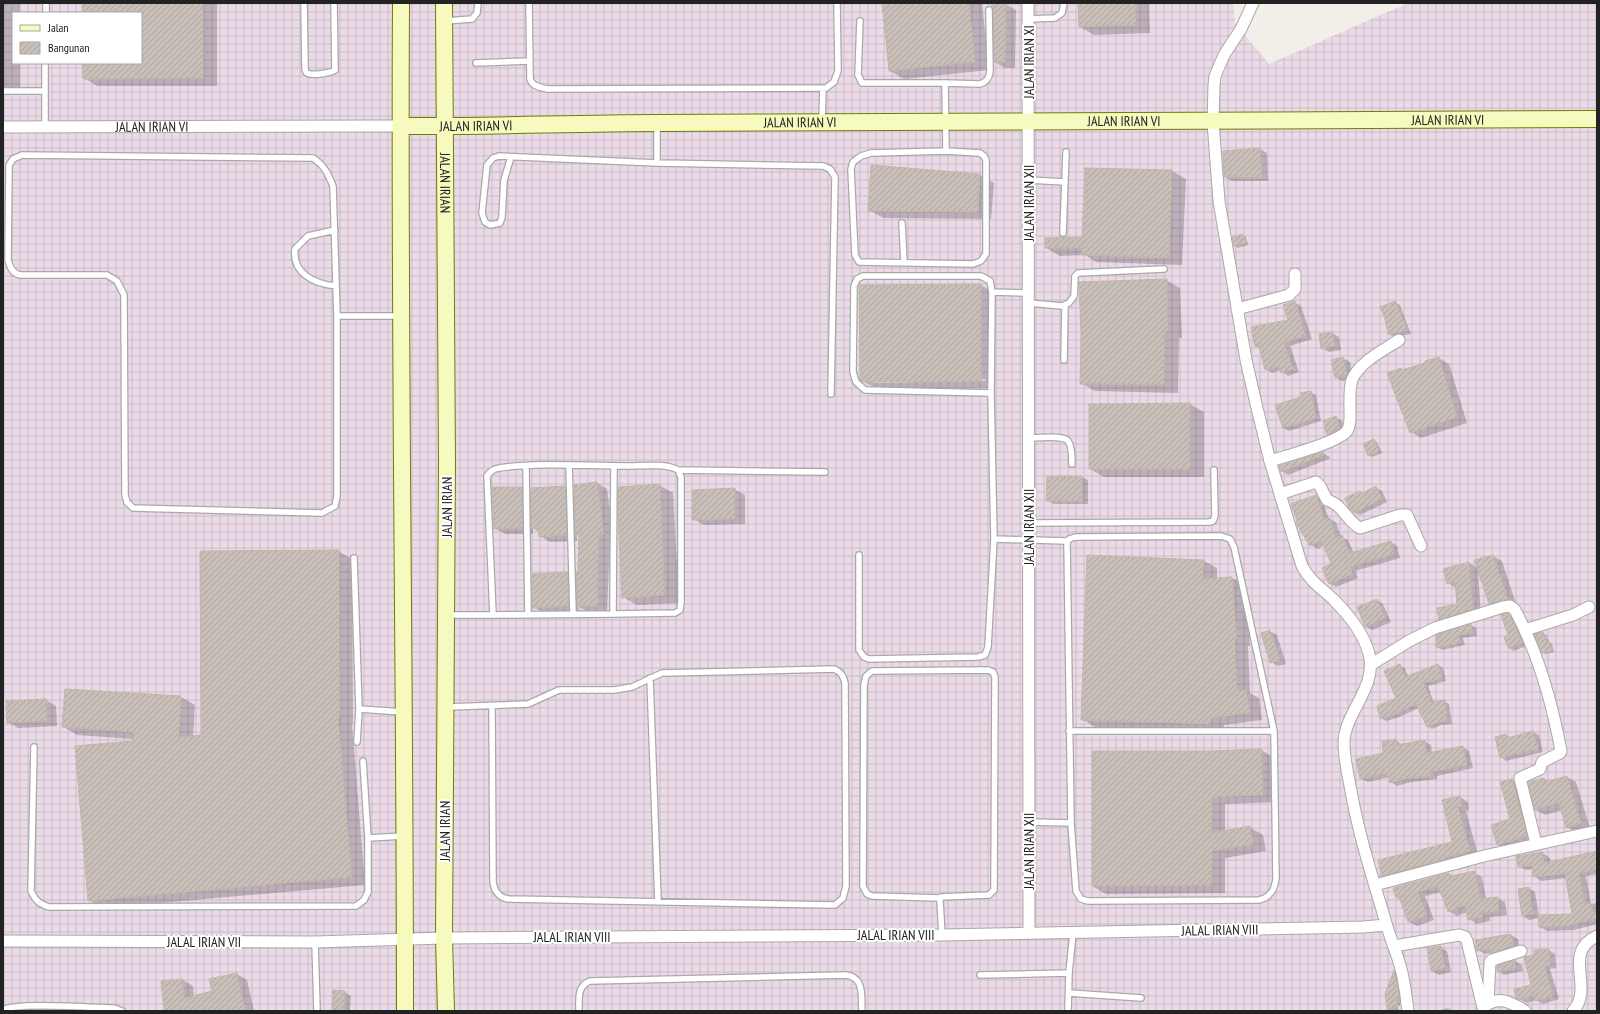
<svg xmlns="http://www.w3.org/2000/svg" width="1600" height="1014" font-family="'PT Sans Narrow',sans-serif">
<defs>
<pattern id="industrial-grid" width="8" height="8" patternUnits="userSpaceOnUse"><rect width="8" height="8" fill="#ebdbe8"/><path d="M0 4h8M4 0v8" fill="none" stroke="#c9bcc7"/></pattern>
<pattern id="building-hatch" width="6" height="6" patternUnits="userSpaceOnUse"><rect width="6" height="6" fill="#c7bfb8"/><path d="M-1 1l2-2M0 6l6-6M5 7l2-2" fill="none" stroke="#aba49e"/></pattern>
</defs>
<rect width="100%" height="100%" fill="#f2efe9"/>
<path fill="url(#industrial-grid)" fill-rule="evenodd" d="M3,3h1230l2,20 34,41 139,-61h189v1008h-1594zM13,13h128v50h-128z"/>
<path fill="#0003" fill-rule="evenodd" d="M3,3h17v10h-7v50h7v25l-17,1z
M83,3h134v83h-120l-13,-8 -1,-15h58v-50h-58z
M883,3h99l7,67 -85,9 -14,-8z
M1079,3h70l1,30 -56,2 -14,-8z
M1005,4l11,6 -1,58h-10l-10,-6z
M1260,149l7,4 1,28h-36l-7,-4 -1,-25z
M872,166l108,9 14,8 -3,36 -108,-1 -14,-8z
M1172,171l14,8 -4,86 -86,-3 -11,-7 -25,1 -14,-8 37,-10z
M1243,235l3,2 2,8 -10,3 -3,-2 -2,-9z
M1166,280l14,8 2,50h-3l-1,55 -83,-2 -14,-8z
M981,285l14,8v95l-118,1 -14,-8zM986,379v2l-113,2v-2z
M1294,302l7,4 11,33 -22,7 9,26 -11,4 -7,-6 -9,3 -6,-4 -5,-20 -5,-3 34,-25z
M1395,302l5,3 11,29 -17,3 -5,-3z
M1332,333l7,4 2,13 -12,2 -7,-4z
M1343,358l7,4 3,16 -11,3 -7,-4z
M1439,358l10,6 18,59 -46,15 -10,-6 -10,-63 3,2 22,-7z
M1310,392l6,3 5,26 -32,10 -6,-3 19,-30z
M1190,404l14,8v65h-100l-14,-8z
M1336,417l6,4 4,11 -11,6 -7,-4z
M1374,440l3,2 5,11 -10,4 -3,-2z
M1323,453l8,5 -43,17 -6,-4z
M1082,477l6,3v24h-34l-7,-4z
M597,483l10,6 7,51h-4l-3,72h-19l-10,-6 1,5 -35,2 -11,-6 34,-34 10,6 3,-43 -3,-2v7l-27,1 -10,-6 -1,-4 -6,-4v6h-28l-11,-6 28,-40 10,6v-5l33,-2 10,6z
M659,485l14,8 6,110 -42,2 -14,-8z
M1376,488l6,3 5,11 -27,13 -6,-3 6,-20 3,2z
M734,489l11,6v29l-41,1 -11,-6z
M1316,496l6,4 7,19 7,3 5,15 7,3 6,13 37,-11 6,4 3,12 -45,13 3,7 -22,9 -7,-4 3,-19 -8,-19 -6,4 -7,-4 -14,-22z
M338,551l14,8 1,165h-1l13,161 -262,23 -14,-8 45,-161 -57,-4 -13,-8 2,-37 115,7 14,8 -2,32 9,-1z
M1493,556l9,5 14,43 -17,4 -9,-5 -12,-32 3,43 -33,10 -8,-5 18,-14 -2,-17 -8,-5 -3,-13 24,-7 9,5z
M1204,561l13,7v11l15,-1 13,7 5,61h-2l2,47 9,5 3,22 -38,5 -1,6 -128,-4 -13,-8z
M1377,600l6,4 8,18 -19,8 -7,-4z
M1508,614l5,3 13,29 -12,5 -5,-3 -4,-11 4,-1z
M1471,625l5,3 1,8 -14,2 2,7 -23,5 -5,-3z
M1270,631l7,4 9,29 -8,2 -7,-4z
M1543,633l3,2 3,7 3,2 2,8 -8,2 -3,-1z
M1438,665l5,3 3,13 -18,5 6,17 10,-2 5,3 3,20 -11,1 -9,4 -5,-3 -8,-18 -22,10 -11,3 -5,-3 17,-19 2,-33 5,2 3,8z
M46,700l10,6 1,20 -39,2 -10,-6z
M1533,732l6,3 4,17 -37,9 -5,-4 5,-22 5,3z
M1396,740l6,5 22,-4 7,4 1,8 30,-6 7,4 4,17 -36,8v3l-26,3 -14,4 -6,-4 -1,-5 -22,5 -7,-3z
M1261,750l14,8 2,44 -52,2v27l24,-4 14,8 3,16 -41,7v35l-119,1 -14,-8 120,-134z
M1567,777l9,5 14,46 -14,4 -9,-5 -5,-17 -17,5 -9,-5 8,-31 5,3z
M1512,780l7,4 14,56 -28,8 -7,-3 13,-25z
M1460,797l8,5 1,8 -3,1 12,44 -87,25 -8,-5 70,-33 -10,-41z
M1597,852v22l-11,2 5,28 6,-1v21l-23,6 -27,1 -7,-4 -1,-9 -10,2 -6,-4 5,-28 7,4 4,24 34,-1 -6,-37 -26,3 -7,-5 -1,-7 -7,1 -7,-4 24,-13 7,5 1,4z
M1474,873l8,4 4,22 11,-1 8,4 2,13 -17,2v4l-13,3 -8,-5 -1,-7 -11,4 -8,-5 -8,-19 -16,4 9,24 -17,6 -8,-4 -8,-22 -5,-3 53,-23 5,3z
M1511,935l7,4 2,11 -22,6 -5,-3 -8,1 -7,-4 -2,-10z
M1440,947l7,4 4,21 -12,3 -7,-4z
M1549,950l6,4 1,14 -6,1 9,30 -16,5 -6,-4 -10,3 -10,-6 15,-12z
M1515,961l7,4 1,6 -19,4 -6,-4v-4z
M1395,971l2,2 4,23 -1,10h-2l1,5h-11l-2,-16z
M237,974l10,6 7,31h-89l18,-31 10,6 1,10 19,-4z
M344,992l7,4 -1,15h-15l-2,-1z
M1448,1008l5,3h-15z"/>
<path fill="url(#building-hatch)" stroke="#c4b6ab" d="M82,3h121v75l-120,1 -1,-16h59v-50h-59z
M882,3h87l6,59 -86,9z
M991,3h15l-1,59h-11l-1,-52z
M1078,3h58v22l-57,2z
M1260,148l2,30 -38,-1 -1,-26z
M871,165l109,9 -2,38 -110,-1z
M1085,168l87,2 -3,88 -87,-3v-7h-37v-10l37,-1z
M1243,234l3,9 -12,3 -2,-9z
M1167,279l1,52h-3l-1,54 -84,-1 1,-50 -2,-52z
M981,284v97l-119,1 -2,-2 -1,-95z
M1295,301l11,35 -22,6 9,27 -12,4 -2,-7 -14,4 -6,-24 -4,1 -4,-20 37,-7 -5,-15z
M1395,301l10,22 1,8 -18,3 -3,-15 -5,-12z
M1332,332l3,14 -14,3 -2,-15z
M1343,357l4,17 -12,4 -4,-18z
M1439,357l18,60 -47,16 -23,-60 14,-5 1,2 23,-7v-2z
M1311,391l5,27 -33,10 -8,-23 26,-8 -1,-4z
M1190,403v66h-101v-65z
M1336,416l4,12 -13,7 -4,-14z
M1374,439l5,12 -11,5 -5,-12z
M1323,452l1,3 -43,17 -2,-6z
M1047,476h35v25h-36z
M597,482l7,52 -5,1 -2,71h-20l-1,-34h2l1,-38 -4,1 -1,-50z
M660,484l5,111 -43,3 -4,-84v-27z
M565,486l2,49 -28,2 -1,-9h-7v-40z
M1376,486l6,13 -28,14 -5,-5 -4,-10 15,-7 1,3z
M492,487h30l1,41 -29,1z
M735,488v31l-43,1v-30z
M1316,495l8,24 6,-1 6,20 6,-3 8,18 41,-12 3,13 -44,13 2,7 -23,10 -7,-16 9,-4 -10,-24 -11,6 -14,-23 1,-3 -6,-16z
M339,550l1,166h-2l14,161 -264,24 -13,-155 58,-5v-9l-71,-5 3,-38 116,7 -2,41 22,-2 -1,-184z
M1087,555l117,5 -1,19 29,-2 5,62h-2l2,52 9,-1 4,23 -39,5 -1,6 -129,-4z
M1493,555l15,44 -19,5 -15,-44z
M1469,562l4,47 -34,11 -2,-12 20,-4 -2,-22 -8,2 -4,-15z
M568,572l1,34 -37,2v-34z
M1377,599l8,19 -20,9 -8,-20z
M1508,613l9,16 5,14 -14,5 -4,-11 4,-2 -7,-20z
M1471,624l1,9 -13,2 1,8 -24,5v-13z
M1270,630l10,30 -10,3 -9,-30z
M1543,632l4,10 2,-1 3,10 -10,2 -8,-19z
M1400,664l5,13 33,-13 4,14 -18,5 7,19 14,-2 2,21 -11,2 -9,4 -11,-23 -25,12 -11,3 -3,-13 19,-8 -12,-27z
M46,699l1,22 -40,2 -1,-22z
M1533,731l5,18 -38,9 -5,-21 11,-3 1,4z
M1396,739l1,6 28,-5 2,13 36,-7 4,19 -36,7v4l-27,3 -14,4 -3,-10 -27,6 -4,-20 27,-6 -1,-12z
M1262,749l1,46 -51,2v36l38,-7 3,18 -41,7v34l-120,1v-135h120z
M1567,776l14,47 -15,5 -7,-25 -24,7 -7,-28 16,-4 1,4z
M1512,779l15,57 -30,9 -6,-20 19,-6 -10,-37z
M1460,796l2,10 -4,1 12,44 -25,6v2l-63,17 -4,-16 74,-18 -10,-42z
M1597,851v18l-18,4 6,31 5,-1 3,10h4v5l-31,8 -27,1 -1,-12 34,-1 -7,-40 -32,3 -1,-12 -14,2 -2,-11 27,-4 1,11z
M1475,871l5,28 18,-2 1,14 -17,2 1,4 -15,3 -3,-15 -17,7 -10,-26 -20,6 9,24 -19,6 -9,-25 -3,1 -3,-10 56,-15 1,3z
M1529,887l4,27 -11,2 -4,-27z
M1511,934l2,12 -22,7 -1,-4 -13,2 -2,-11z
M1441,946l4,23 -14,2 -4,-23z
M1549,949l1,16 -5,1 8,30 -17,5 -2,-5 -14,4 -4,-2 -2,-9 17,-4 -7,-28 10,-2v-5z
M1515,960l1,8 -19,4v-6z
M1394,970l5,24 -2,6v7l-10,2 -2,-15z
M237,973l8,36 -7,2h-74l-3,-30 22,-2 1,19 28,-7 -3,-12z
M333,990l12,1 -1,20 -12,-1z"/>
<g fill="none" stroke-linecap="round" stroke-linejoin="round">
<defs>
<path id="lane" d="M304,3l1,64c0,2 0,5 2,6 5,3 24,0 28,-3l-1,-67
M529,3l1,76c3,8 10,8 17,10l279,-1 8,-6 4,-11 -1,-68
M46,13v-10
M1028,19l27,-1 7,-5 2,-10
M445,21l27,-2 5,-6 1,-10
M860,21l-2,54 4,8h83
M476,63l53,-2
M3,91h42
M822,120l1,-32
M657,123v40
M45,127v-64
M946,151l-75,2 -10,3 -8,6 -2,7 4,86 4,7 114,2 8,-3 5,-7v-94l-2,-4 -4,-3 -34,-2 -1,-68 35,1c7,-2 9,-6 10,-12l-1,-62
M511,157l-7,23 -2,37 -2,6 -10,2 -5,-3 -3,-9 5,-48 6,-7 6,-2 158,7 166,3 7,3 5,8 -4,217
M1029,180l36,2
M902,223l2,40
M335,230l-27,6 -13,13c-3,25 20,35 41,37
M1063,233l3,-81
M1029,303l33,3 7,-3 5,-7 1,-20 3,-3 86,-4
M337,316v180l-2,10 -13,7 -189,-5 -6,-6 -2,-7 -1,-200 -7,-14 -10,-6h-87c-8,-2 -10,-8 -12,-15l1,-95 4,-6 9,-4 291,3c12,8 15,16 20,28l4,130h62
M1064,360l1,-55
M991,393l-126,-3 -9,-8 -3,-10 1,-86 3,-7 6,-3h118l9,5 2,11
M1029,438c8,0 34,-3 39,3 4,5 4,16 4,23
M569,465l4,149
M526,466l2,148
M678,470l147,2
M1029,523l180,-1 4,-1 2,-5 -1,-46
M1221,536l9,3 4,8 40,184 2,147c-1,11 -5,19 -17,22l-171,1 -7,-2 -5,-8 -5,-68 -4,-280 2,-4 6,-2z
M994,539l-3,-146 1,-101 37,1
M859,555v95l5,7 5,2 109,-2 7,-2 3,-8 6,-108 73,2
M354,558l5,151 44,3
M613,614l62,-1 5,-3 1,-8v-125l-3,-7c-13,-7 -37,-4 -52,-4 -40,0 -87,-4 -127,2 -6,1 -9,3 -12,8l6,139 120,-1 1,-148
M447,615h46
M650,678l8,224
M447,707l81,-3 31,-14h55l18,-3 30,-14 172,-4c7,3 9,6 11,14l1,203 -3,12 -8,7 -327,-6c-10,-2 -14,-8 -15,-18l-1,-175
M1069,731h205
M357,742l2,-33
M34,747l-3,144c4,9 8,13 18,16l307,-1 8,-6 4,-8v-54l36,-2
M363,761l5,77
M1029,822l42,1
M940,898l-68,-2 -5,-2 -4,-8 1,-201 2,-9 6,-5 116,-1 5,2 2,5 -1,213 -5,5 -48,2 -1,4 2,34
M315,942l2,69
M980,975l89,-2
M1069,993l72,5
M3,1010c15,-8 89,-2 111,-2l8,3
M579,1011c0,-12 -2,-25 11,-30l255,-6c20,1 16,22 17,36
M1068,1011l1,-38 4,-40"/>
<g id="street">
<path d="M1028,3l1,930"/>
<path d="M1253,3l-12,26 -17,26 -9,21 -1,9 -1,37 6,79 27,159 11,48 13,53 32,105c8,15 19,22 31,33 15,15 31,35 36,55 9,33 -25,59 -25,89 0,16 4,32 7,48 8,45 22,88 35,132 4,15 11,30 15,46 4,14 5,28 7,42"/>
<path id="s1" d="M3,127l397,-1"/>
<path d="M1237,309l52,-14 6,-6v-15"/>
<path d="M1270,461c16,-5 67,-18 77,-30 4,-6 3,-14 3,-21 0,-10 -1,-21 2,-30 6,-17 33,-31 47,-40"/>
<path d="M1280,494l36,-12 4,4 7,14c15,4 20,21 33,28l40,-13h7l14,31"/>
<path d="M1525,630l48,-15 16,-8"/>
<path d="M1372,664l37,-23 26,-13 68,-21 7,-1 5,4c23,43 37,92 46,141l-1,2 -18,9 -2,7 -20,9 16,66"/>
<path d="M1375,885l109,-29 113,-25"/>
<path d="M3,941l312,1 129,-4 498,-3 421,-8 23,-2"/>
<path d="M1394,946l65,-11 6,2 2,4 16,67"/>
<path d="M1488,1004l2,-42 2,-2 29,-9"/>
<path d="M1484,1007c14,-12 27,-5 41,4"/>
<path d="M1573,1011c22,-24 -12,-58 24,-75"/>
</g>
<g id="secondary">
<path d="M401,3c-2,336 4,672 4,1008"/>
<path id="s2" d="M444,3l3,459 -3,476 2,73"/>
<path id="s3" d="M400,126c86,1 173,-3 259,-3 313,-2 625,-2 938,-4"/>
</g>
</defs>
<use href="#lane" stroke="#a9a9a9" stroke-width="8"/>
<use href="#street" stroke="#a9a9a9" stroke-width="13"/>
<use href="#secondary" stroke="#707d05" stroke-width="18"/>
<use href="#lane" stroke="#fff" stroke-width="5.5"/>
<use href="#street" stroke="#fff" stroke-width="11"/>
<use href="#secondary" stroke="#f7fabf" stroke-width="16"/>
</g>
<g text-anchor="middle" dominant-baseline="central" stroke-width="4" stroke-linejoin="round" paint-order="stroke">
<g font-size="14" fill="#222" stroke="#fff">
<text transform="translate(1029 62) rotate(-90)">JALAN IRIAN XI</text>
<text stroke="none"><textPath href="#s3" startOffset="1048">JALAN IRIAN VI</textPath></text>
<text stroke="none"><textPath href="#s3" startOffset="724">JALAN IRIAN VI</textPath></text>
<text stroke="none"><textPath href="#s3" startOffset="400">JALAN IRIAN VI</textPath></text>
<text stroke="none"><textPath href="#s3" startOffset="76">JALAN IRIAN VI</textPath></text>
<text stroke="none"><textPath href="#s1" startOffset="149">JALAN IRIAN VI</textPath></text>
<text stroke="none"><textPath href="#s2" startOffset="180">JALAN IRIAN</textPath></text>
<text transform="translate(1029 203) rotate(-90)">JALAN IRIAN XII</text>
<text transform="translate(447 507) rotate(-90)">JALAN IRIAN</text>
<text transform="translate(1029 527) rotate(-90)">JALAN IRIAN XII</text>
<text transform="translate(445 831) rotate(-90)">JALAN IRIAN</text>
<text transform="translate(1029 851) rotate(-90)">JALAN IRIAN XII</text>
<text transform="translate(1220 930) rotate(-1)">JALAL IRIAN VIII</text>
<text x="896" y="935">JALAL IRIAN VIII</text>
<text x="572" y="937">JALAL IRIAN VIII</text>
<text x="204" y="942">JALAL IRIAN VII</text>
</g>
</g>
<rect width="1600" height="1014" fill="none" stroke="#222222" stroke-width="8"/>
<rect x="12" y="12" width="130" height="52" fill="#ffffff" stroke="#a7a7a7"/>
<rect x="20" y="25" width="20" height="6" fill="#f7fabf" stroke="#a7a7a7"/>
<text x="48" y="32" font-size="12" fill="#222222">Jalan</text>
<rect x="20" y="42" width="20" height="12" fill="url(#building-hatch)" stroke="#a7a7a7"/>
<text x="48" y="52" font-size="12" fill="#222222">Bangunan</text>
</svg>
